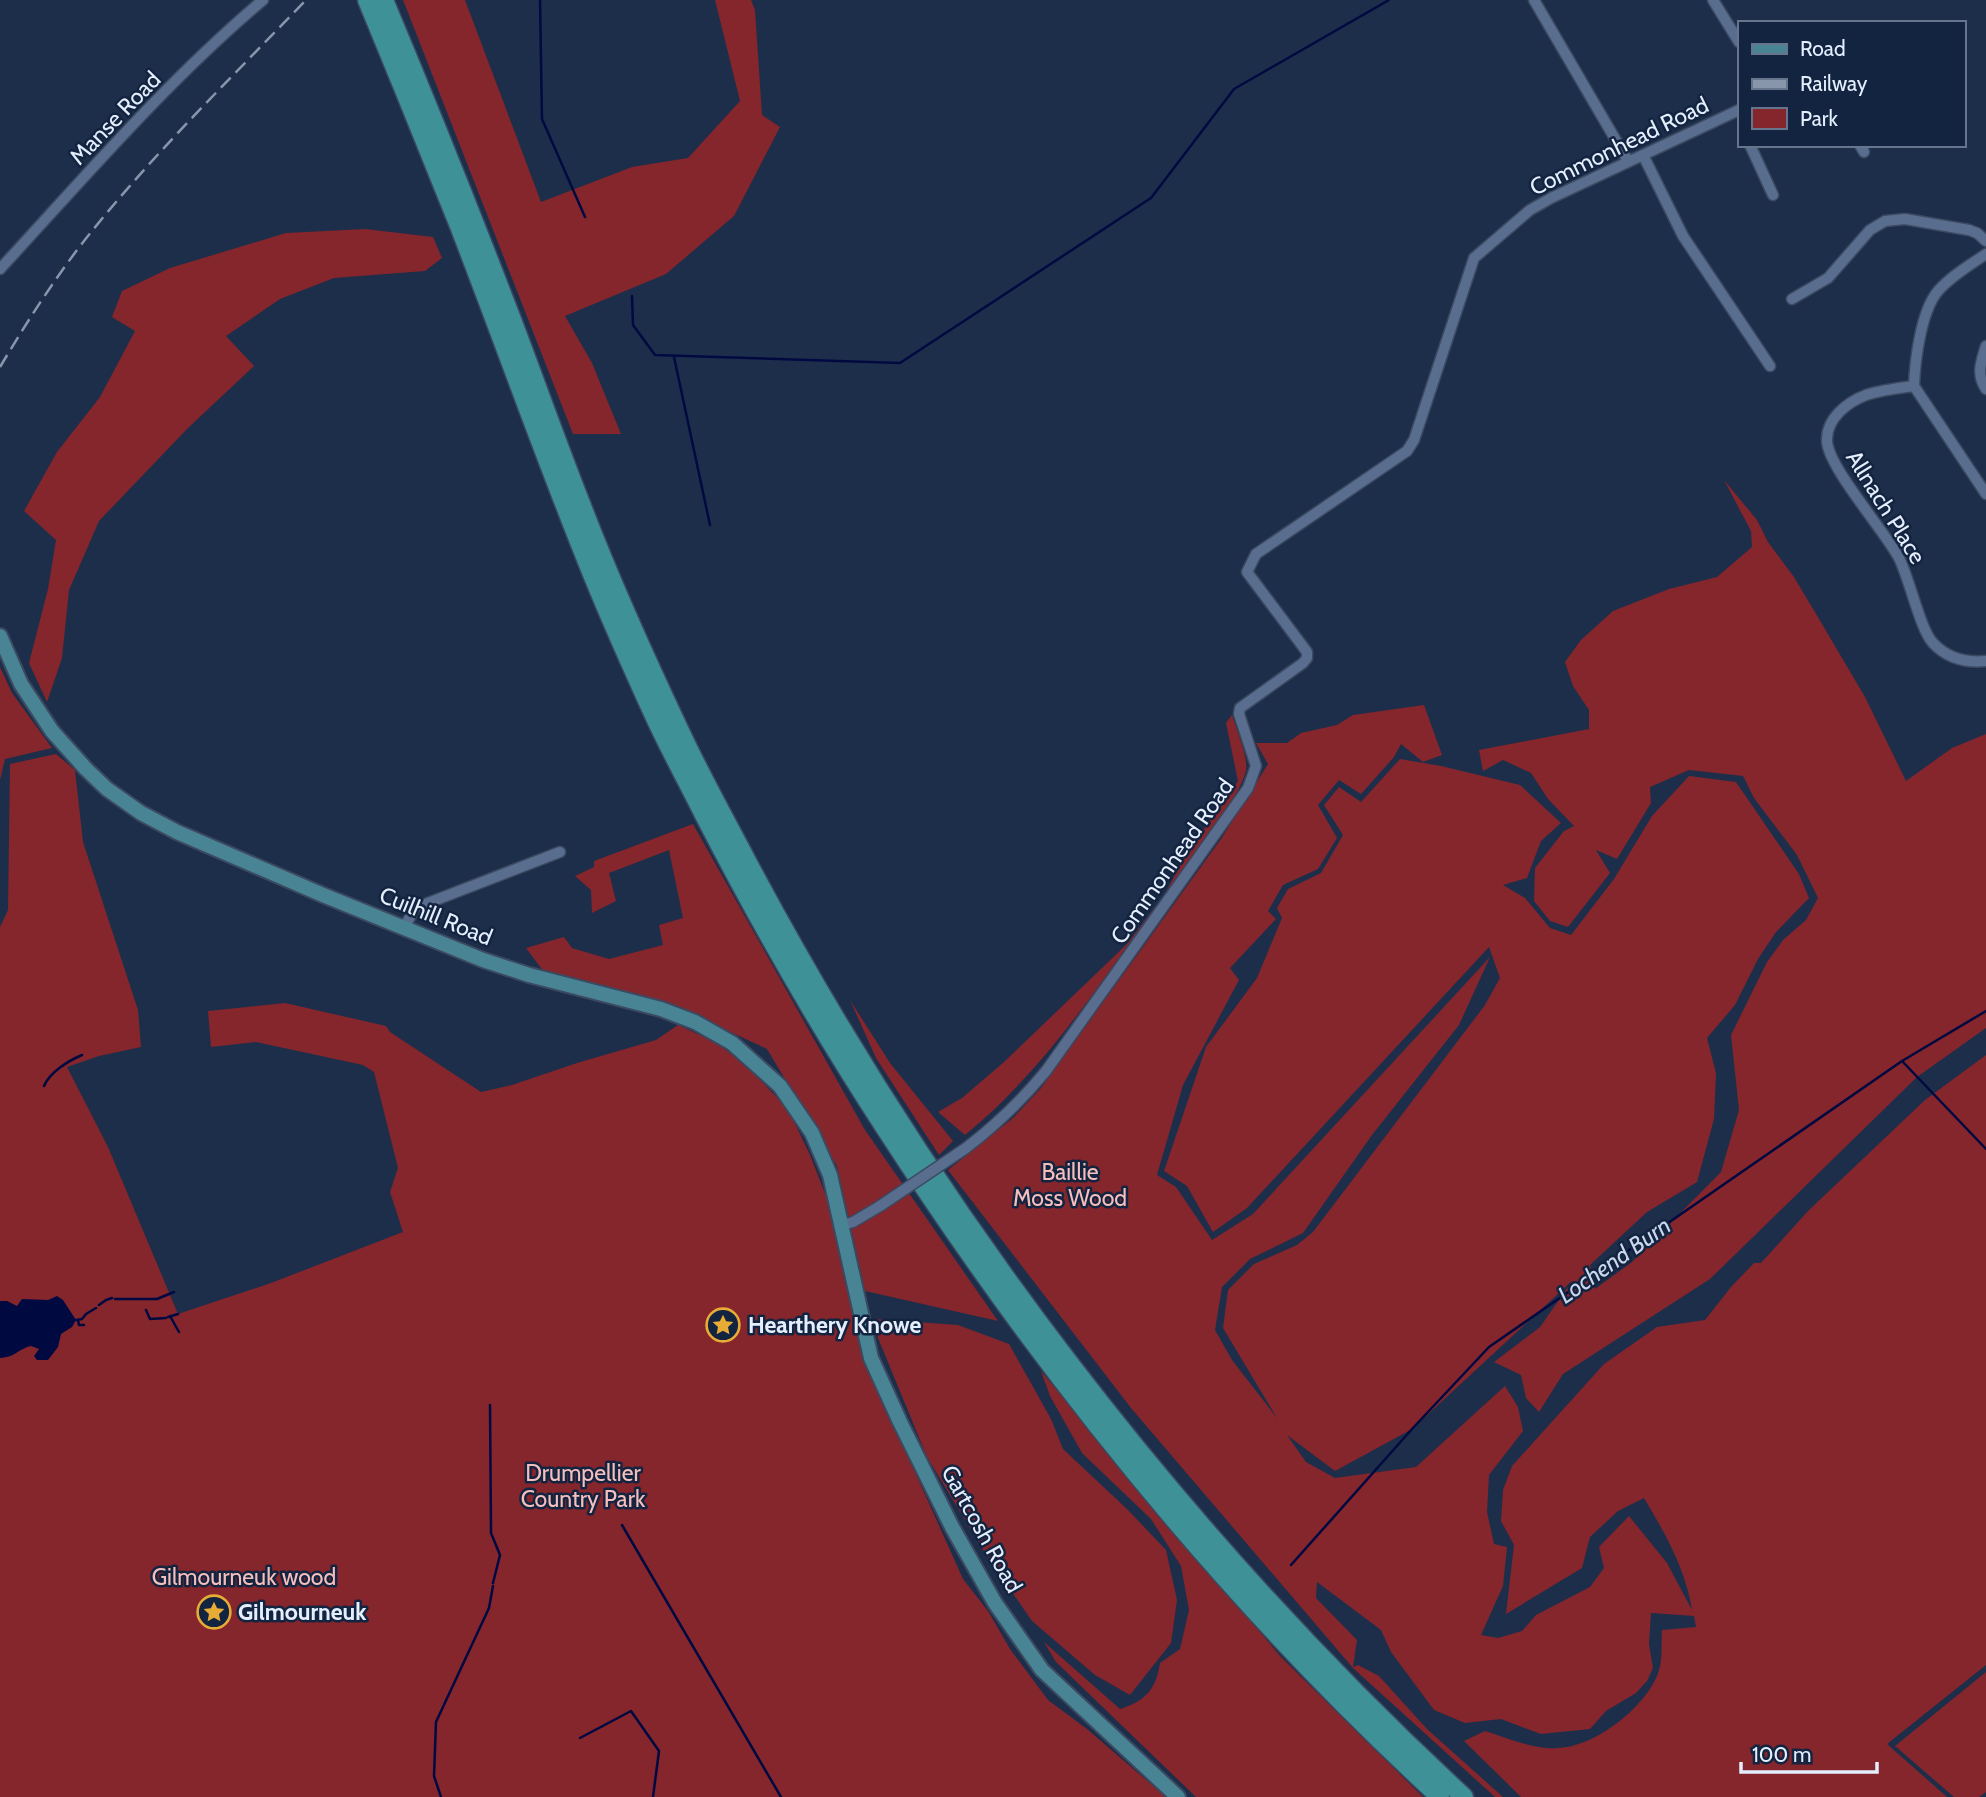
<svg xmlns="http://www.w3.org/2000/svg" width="1986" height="1797" font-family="Cabin,sans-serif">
<rect width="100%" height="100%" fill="#1d2e4b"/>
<path fill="#85252c" d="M403,0h62l76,202 91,-35 56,-9 52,-57 -25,-101h36l4,10 7,105 18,12 -46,89 -68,58 -101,42 27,47 29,71h-48z
M365,229l68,8 9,21 -17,13 -91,7 -54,21 -54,37 28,30 -66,62 -89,93 -30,69 -7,68 -15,44 -18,-39 19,-74 8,-49 -32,-29 33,-59 43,-55 35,-66 -23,-14 10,-26 48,-23 116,-35z
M1724,480l33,40 11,22 26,35 28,47 43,73 41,84 46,-33 34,-14v294l-69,49 -207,202 -147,95 -24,38 -13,-14 -5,-23 -27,-13 46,-35 33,-47 -161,149 -77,42 -48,-36 19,27 29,16 81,-11 89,-81 13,21 5,24 -34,44 -2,37 7,32 13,3 -4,39 -22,49 17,3 24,-7 14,-16 54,-28 14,-19 -5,-21 30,-31 38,47 25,47c-6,-40 -27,-77 -48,-112l-26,13 -28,26 -8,31 -76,46 8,-69 -13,-24 2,-31 9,-24 92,-102 53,-37 48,-7 26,-33 23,-24h7l47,-52 117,-111 61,-45v610l-99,79 60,53h-426l-57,-56 21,-10c23,7 49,19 73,17 37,-1 88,-41 100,-75 5,-12 3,-30 4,-43l34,-3 -2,-11 -43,-3 -2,31 4,24 -6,13 -11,12 -30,18 -16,18 -49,5 -40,-15 -36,4 -31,-13 -43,-58 -10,-22 -64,-48 -1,16 41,42 -4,27 5,-2 21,11 48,53 76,68h-8l-142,-129 -222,-260 -183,-238 65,-52 28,-30 180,-249 47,-75 -12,-21h31l14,-10 36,-8 16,-10 71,-10 18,50 -19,7 -22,-18 -7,13 -33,37 -22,-14 -21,25 19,33 -19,31 -35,16 -15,26 8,8 -46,49 9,12 -56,105 -26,90 19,12 36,53 41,-26 237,-257 -31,68 -87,110 -69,98 -53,26 -28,28 -7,43 17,30 45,58 -54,-90 5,-38 26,-26 43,-19 16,-13 172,-227 15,-27 -11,-31 -242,261 -34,24 -26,-46 -23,-15 42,-124 51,-69 25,-60 -5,-10 11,-19 33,-16 22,-38 -19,-30 15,-18 22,15 39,-43 41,7 79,19 41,38 -20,18 -14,37 -24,7 22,13 25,30 21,7 43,-56 38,-63 37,-40 47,6 63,92 10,24 -33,34 -18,27 -23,46 -28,33 9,35 -2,46 -17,63 -50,30 -57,53 5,24 37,-27 89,-90 18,-62 -8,-75 36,-73 16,-22 23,-20 12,-22 -21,-43 -43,-57 -11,-22 -54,-6 -39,17 1,16 -34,56 -21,-9 14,23 -42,54 -18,-6 -16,-20 1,-33 29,-37 10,-5 -26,-27 -17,-26 -28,-13 -20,11 -4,-21 110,-21v-19l-16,-24 -8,-24 16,-22 32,-29 56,-22 48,-12 35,-30 -1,-16z
M0,667l12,26 40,55 -47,11 -5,21z
M1232,715c4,13 17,44 14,56 -8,30 -53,84 -72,111 -65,87 -124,184 -209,253l-27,-23 24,-14 42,-36 123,-118 38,-50 18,-35 55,-78 -12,-58z
M56,754l19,16 8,72 55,168 3,37 -42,9 -32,11 41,80 70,167 93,-31 132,-51 -13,-40 8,-24 -24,-96 -11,-7 -107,-23 -45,5 -3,-36 77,-8 101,23 4,6 91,60 31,-7 65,-22 79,-23 22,-15 35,16 30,21 45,47 22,46 18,46 47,182 88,196 25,32 22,38 38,51 39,29 79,68h-1166v-870l8,-17 2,-146z
M693,824l172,306 133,191 -133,-30 -28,-125 -70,-117 -82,-38 -141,-39 -18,-24 38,-11 8,11 37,11 54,-14 -4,-20 24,-7 -14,-68 -60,23 7,28 -24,12 -1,-23 -16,-14 19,-9v-6z
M850,1000l40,63 63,78 -14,14 -63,-97z
M873,1319l85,6 51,19 42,75 12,30 65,61 38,40 11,50 -6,43 -41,52 -35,-20 -63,-54 -47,-68 -58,-96 -49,-119z
M1041,1371l240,286 142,140h-227l-140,-135 -12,-20 76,67c26,-8 36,-20 40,-46l20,-14 9,-39 -8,-44 -30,-47 -69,-66 -32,-57z
M1986,1672v120l-7,5h-25l-59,-51z"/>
<path fill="#000a41" d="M57,1296l6,4 13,20 -4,7 -11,7 -3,13 -10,13h-11l-3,-4 5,-7 -8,-3c-13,3 -15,11 -31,12v-57h7l10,5 5,-7 26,1z"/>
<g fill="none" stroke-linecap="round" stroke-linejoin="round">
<path stroke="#000a41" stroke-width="2.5" d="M540,0l2,119 43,98
M632,296l1,29 22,30 245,8 251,-165 83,-109 155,-89
M674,357l36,168
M1902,1061l84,88
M44,1086c6,-14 24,-25 38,-31
M115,1299h42l17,-7
M99,1305l7,-5 6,-2
M146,1310l4,9 16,-1
M170,1316l9,16
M168,1317l10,-3
M76,1320l6,-1 4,-5 10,-6
M78,1320l1,5h5
M490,1405l1,128 9,22 -7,28
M622,1525l159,272
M1291,1565l121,-136 77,-82 413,-286 84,-50
M580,1738l51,-27 28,40 -6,46
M441,1797l-7,-21 2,-54 53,-114 4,-22"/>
<defs>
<path id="minor" d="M1534,0l94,161
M1713,0l26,42
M1750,145l23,50
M1860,145l4,7
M1643,155l40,81 87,130
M1986,254c-16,11 -35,22 -48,37 -17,20 -23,69 -24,95l72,108
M0,269c85,-92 167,-188 263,-269
M1792,299l36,-21 42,-48 15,-9 20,-2 64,11 8,3 9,8
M1986,346c-5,15 -10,29 0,43
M1914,386c-16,2 -33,4 -48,9 -18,7 -40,23 -39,46 1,26 57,89 72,117 11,22 21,71 34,85 14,15 33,20 53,18
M404,928l11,-20 145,-56
M966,1148c30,-23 56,-48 80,-77l202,-283 8,-22 -17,-52 1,-6 63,-45 4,-5v-6l-60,-80 9,-18 151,-103 7,-11 60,-182 56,-48 21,-12 188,-88
M842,1225l11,-3 27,-16"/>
<path id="primary" d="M0,636l21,48 31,47 34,38 21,20 34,24 36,19 146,63 160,65 46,15 132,34 34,13 37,21 48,43 32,47 18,42 41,183 29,64 52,105 43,76 47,67 136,127"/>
<path id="motorway" d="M367,0c31,75 62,151 92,226 45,116 86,233 133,348 20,49 42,98 64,146 15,32 32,63 48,95 55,107 115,212 181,313 157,243 342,473 555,669
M384,0c44,105 86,210 127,317 24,63 46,126 71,189 29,76 63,151 98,225 21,45 45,88 68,132 184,346 428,668 716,934"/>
</defs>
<use href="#minor" stroke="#3b4961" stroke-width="13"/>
<use href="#primary" stroke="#3b4961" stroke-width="18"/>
<use href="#motorway" stroke="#3b4961" stroke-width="21"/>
<use href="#minor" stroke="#596e8f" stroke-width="10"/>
<use href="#primary" stroke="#498494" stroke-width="14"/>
<use href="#motorway" stroke="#3e9297" stroke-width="18"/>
<path stroke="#8896ab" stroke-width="2.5" stroke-dasharray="14 7" stroke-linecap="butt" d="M0,367c28,-47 58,-94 92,-136 66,-82 142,-156 214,-231"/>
<defs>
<path id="minor-bridge" d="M880,1206l86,-58"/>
</defs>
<use href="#minor-bridge" stroke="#3b4961" stroke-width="13" stroke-linecap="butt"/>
<use href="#minor-bridge" stroke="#596e8f" stroke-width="10"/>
</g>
<defs>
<symbol id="sight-ring" viewBox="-11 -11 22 22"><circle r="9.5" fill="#132440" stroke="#e7ac36" stroke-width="1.5"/><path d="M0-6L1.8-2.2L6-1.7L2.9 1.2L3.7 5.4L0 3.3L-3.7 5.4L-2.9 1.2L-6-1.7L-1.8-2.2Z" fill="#e7ac36"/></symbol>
</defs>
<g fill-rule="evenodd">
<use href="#sight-ring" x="704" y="1306" width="38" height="38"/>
<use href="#sight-ring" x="195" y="1593" width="38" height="38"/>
</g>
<g text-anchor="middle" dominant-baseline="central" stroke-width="5" stroke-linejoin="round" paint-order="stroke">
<g font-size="23" fill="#e4eefd" stroke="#132440">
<text transform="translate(115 118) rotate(-46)">Manse Road</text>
<text transform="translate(1619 146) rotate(-26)">Commonhead Road</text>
<text transform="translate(1886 507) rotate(58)">Allnach Place</text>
<text transform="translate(1172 861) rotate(-55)">Commonhead Road</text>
<text transform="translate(436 916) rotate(22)">Cuilhill Road</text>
<text transform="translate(982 1529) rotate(61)">Gartcosh Road</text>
</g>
<g font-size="23" fill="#f6bebc" stroke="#132440">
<text x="1070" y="1172">Baillie<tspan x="1070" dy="26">Moss Wood</tspan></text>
<text x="583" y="1473">Drumpellier<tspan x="583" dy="26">Country Park</tspan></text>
<text x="244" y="1577">Gilmourneuk wood</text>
</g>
<g font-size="23" font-weight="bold" fill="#e4eefd" stroke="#132440" text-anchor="start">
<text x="748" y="1325">Hearthery Knowe</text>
<text x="238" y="1612">Gilmourneuk</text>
</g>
<g font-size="24" font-style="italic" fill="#cbd7ed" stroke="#132440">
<text transform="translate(1614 1260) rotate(-35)">Lochend Burn</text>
</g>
</g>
<rect x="1738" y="21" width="228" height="126" fill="#132440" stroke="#67758c" stroke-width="2"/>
<rect x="1752" y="44" width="35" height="10" fill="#498494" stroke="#67758c" stroke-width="2"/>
<text x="1800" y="56" font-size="21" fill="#e4eefd">Road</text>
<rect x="1752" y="79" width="35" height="10" fill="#8896ab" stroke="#67758c" stroke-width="2"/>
<text x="1800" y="91" font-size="21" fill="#e4eefd">Railway</text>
<rect x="1752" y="108" width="35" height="21" fill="#85252c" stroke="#67758c" stroke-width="2"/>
<text x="1800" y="126" font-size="21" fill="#e4eefd">Park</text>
<path d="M1741 1762v10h136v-10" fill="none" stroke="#e4eefd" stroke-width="3.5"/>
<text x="1752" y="1762" font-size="21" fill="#e4eefd" stroke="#132440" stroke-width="5" paint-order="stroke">100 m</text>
</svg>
